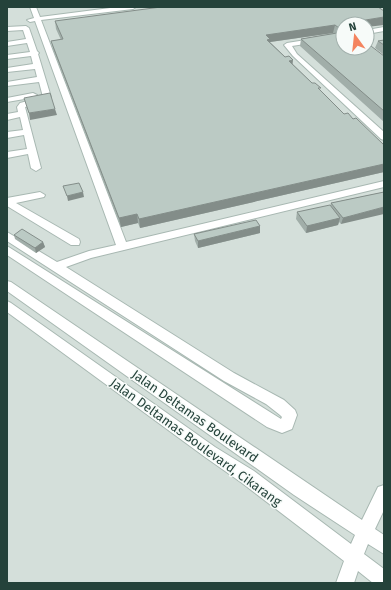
<svg xmlns="http://www.w3.org/2000/svg" width="391" height="590" font-family="'Fira Sans',sans-serif">
<rect width="100%" height="100%" fill="#e6efeb"/>
<path fill="#d4dfda" fill-rule="evenodd" d="M7,7h377v576h-377zM343,24h24v24h-24z"/>
<g fill="none" stroke-linecap="round" stroke-linejoin="round">
<defs>
<path id="minor" d="M30,7h6l4,10 78,-10h18l-3,2 -92,11 85,222 258,-61v6l-293,71 -25,9 168,106 50,27 11,10 2,5 -5,14 -10,4 -15,-6 -260,-172v-9l274,173 1,-2 -2,-2 -14,-11 -42,-23 -217,-140v-9l50,30 32,-11 27,-6 -81,-224 -5,1 -3,-2 7,-2z
M26,26l3,2 8,23 2,2 -1,1 13,43 -4,5 -22,5 16,61 -5,3 -5,-3 -3,-14 -21,4v-6l20,-3 -3,-14 -17,3v-6l16,-2 -3,-13 -13,3v-6l11,-2 -1,-5 3,-4 23,-6 -4,-15 -32,4v-4l30,-5 -2,-8 -28,3v-4l26,-4 -2,-8 -24,3v-4l23,-3 -3,-9 -20,3v-4l19,-3 -3,-9 -16,1v-4z
M384,27v4l-17,3v-4z
M343,34v4l-51,8 5,8 87,78v8l-3,-1 -88,-83 -9,-11 3,-2z
M33,93l4,2 -1,2 -29,5v-4z
M40,192l5,3 -1,2 -28,6 63,36 1,3 -1,3h-8l-64,-39v-8z
M7,281l4,1 351,238 16,-33 6,-2v25l-9,19 9,6v19l-16,-10 -4,10 20,15v14h-11l-15,-12 -4,12h-18l8,-22 -102,-78 -37,-26 -198,-145v-11l4,2 204,144 39,24 97,73 4,-9 -61,-40 -287,-204z"/>
</defs>
<use href="#minor" stroke="#a8b8b2" stroke-width="2"/>
<use href="#minor" fill="#fff" fill-rule="evenodd"/>
</g>
<path fill="#a1aea9" d="M55,21l288,3v24l41,8v66l-84,-76 1,-7 33,-6h-1l-63,9 74,72 9,5 31,26v27l-244,56 -2,-5 -17,4 -68,-178 -2,-8 10,-1 -5,-11z
M384,40v15l-9,-7 3,-7z
M384,192l-43,32 -2,-2 -1,3 -32,8 -10,-14 1,-7 33,-6 1,-3z
M260,226v7l-62,15 -3,-7 -1,-7z
M14,235l29,7 2,5 -9,6 -21,-14z"/>
<path fill="#838d89" d="M384,17v8l-17,2v-3h-24v7l-2,-7z
M335,25l-2,8 -63,9 -4,6v-13z
M293,60l-1,9 -3,-8z
M55,109l2,6 -27,5 -1,-7z
M384,164v8l-244,56 -1,-9z
M83,192l1,5 -16,4 -1,-5z
M384,207v7l-43,10 2,-6z
M137,214l1,9 -17,4 -2,-9z
M340,218l-2,7 -32,8 1,-7z
M260,226v7l-62,15v-7z
M43,242l2,5 -9,6 -1,-5z"/>
<path fill="#bbcac4" stroke="#838d89" d="M161,7h217l6,4v6l-43,7 2,1v6l-8,-6 -69,10 4,4 -3,1 18,17 4,-1 4,4 -4,1 23,22h3l6,5h-3l26,26 4,-1 5,6 3,-1 28,27v19l-245,55 -2,-5 -18,4 -68,-177 12,-2 -8,-18z
M343,32v16h24v-5l17,13v55l-83,-72z
M384,40v5l-6,-4z
M50,93l5,16 -26,4 -5,-15z
M79,183l4,9 -16,4 -4,-10z
M384,192v15l-41,11 -12,-15z
M330,205l10,13 -33,8 -10,-14z
M256,220l4,6 -62,15 -4,-7z
M22,229l21,13 -8,6 -21,-13z"/>
<g text-anchor="middle" dominant-baseline="central" stroke-width="3" stroke-linejoin="round" paint-order="stroke">
<g font-size="13" fill="#24423a" stroke="#f7fbf9">
<text transform="translate(195 416) rotate(35)">Jalan Deltamas Boulevard</text>
<text transform="translate(196 442) rotate(36)">Jalan Deltamas Boulevard, Cikarang</text>
</g>
</g>
<rect width="391" height="590" fill="none" stroke="#24423a" stroke-width="16"/>
<g transform="translate(355 36) rotate(345)"><circle r="19" fill="#f7fbf9" stroke="#a3b1ad"/>
<path d="M0-3L7 15L0 10L-7 15Z" fill="#f4845f"/>
<text y="-6" font-size="11" font-weight="bold" text-anchor="middle" fill="#24423a">N</text>
</g>
</svg>
